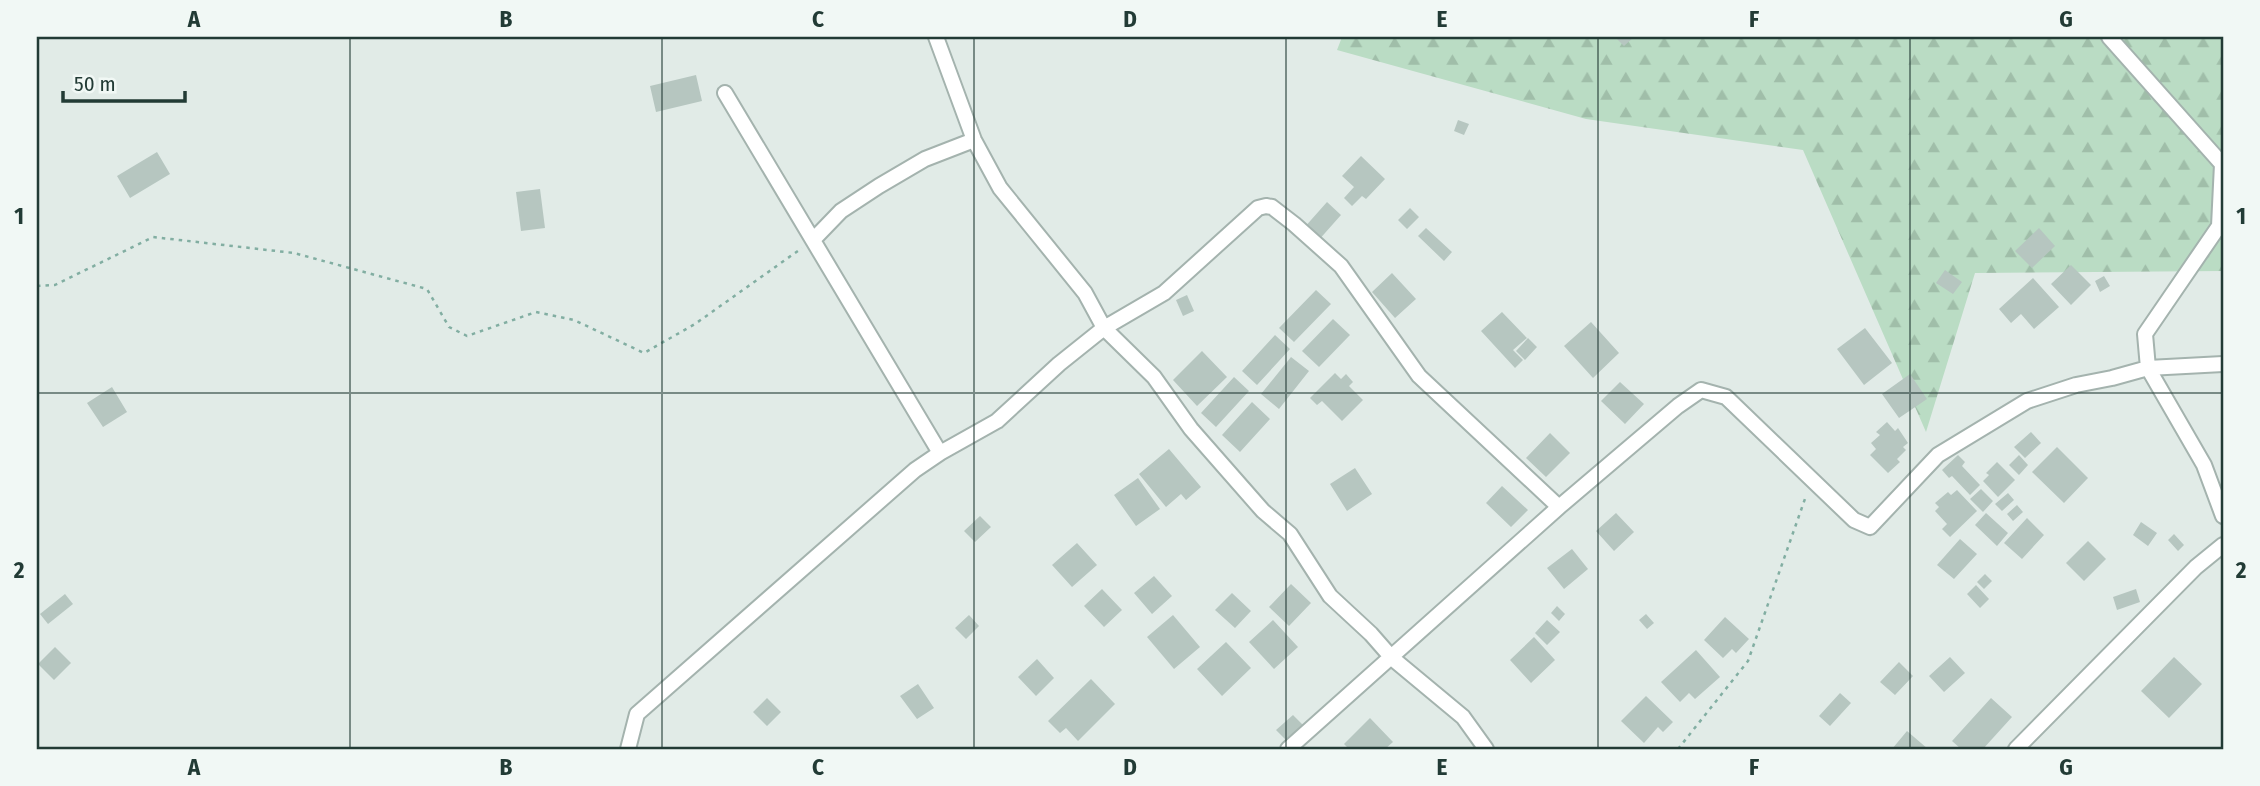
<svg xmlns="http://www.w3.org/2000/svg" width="2260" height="786" font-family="'Fira Sans Condensed',sans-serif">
<defs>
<pattern id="forest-firs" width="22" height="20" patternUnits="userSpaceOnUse" patternTransform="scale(1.75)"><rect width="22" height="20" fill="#badcc4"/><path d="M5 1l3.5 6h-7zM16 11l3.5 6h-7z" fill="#a0bea9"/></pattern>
</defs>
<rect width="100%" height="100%" fill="#e1ebe7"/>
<path fill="url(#forest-firs)" d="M1342,37h881v234l-248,2 -49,159 -123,-282 -217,-31 -249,-69z"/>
<path fill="#b6c6c0" d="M1615,37h19l-10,9z
M696,75l6,26 -46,11 -6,-26z
M1458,120l11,4 -5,11 -10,-4z
M157,152l13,22 -40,24 -13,-22z
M1361,156l24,23 -19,20 -4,-3 -10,10 -8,-8 10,-11 -12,-11z
M540,189l5,39 -24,3 -5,-39z
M1327,202l14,13 -24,27 -14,-13z
M1410,208l9,9 -12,12 -9,-9z
M1426,228l26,24 -8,9 -26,-25z
M2039,228l16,18 -23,22 -17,-17z
M2071,265l20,20 -20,20 -20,-21z
M1945,270l17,12 -9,12 -17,-11z
M1392,273l24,26 -21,19 -23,-26z
M2104,276l6,10 -10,6 -5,-11z
M2033,278l26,29 -25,22 -13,-15 -10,9 -12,-14z
M1316,290l15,14 -37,38 -15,-14z
M1187,295l7,16 -11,5 -7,-16z
M1502,312l25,26 -14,12 10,10 -8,8 -34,-37z
M1333,319l17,16 -31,32 -17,-16z
M1591,322l28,31 -26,25 -29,-32z
M1865,328l27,35 -28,22 -27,-36z
M1275,335l15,14 -33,36 -15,-14z
M1528,338l9,9 -12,13 -9,-9z
M1202,351l25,26 -30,29 -24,-26z
M1291,357l18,14 -30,38 -18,-15z
M1335,373l6,6 5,-5 7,8 -4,4 14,14 -21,21 -20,-20 -5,4 -7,-7z
M1910,374l17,25 -28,19 -17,-24z
M1234,377l15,14 -33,36 -15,-14z
M1620,382l24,22 -19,20 -24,-23z
M112,387l15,25 -24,15 -16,-24z
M1252,402l18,17 -30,33 -18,-17z
M1887,422l8,9 3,-3 10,15 -5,4 3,3 -9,9 3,3 -12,11 -18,-18 6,-6 -5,-6 9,-8 -4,-3z
M2031,432l10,11 -16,15 -11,-11z
M1550,433l20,20 -24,24 -20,-19z
M2057,447l31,31 -24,25 -32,-31z
M1169,449l32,38 -15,13 -5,-6 -15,13 -27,-33z
M1958,455l7,7 -3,4 18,19 -10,10 -18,-19 -3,2 -7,-8z
M2019,455l9,10 -9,10 -10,-10z
M1997,462l18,18 -17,17 -15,-16 6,-6 -3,-2z
M1355,468l17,26 -25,17 -17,-27z
M1138,478l22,31 -24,17 -22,-31z
M1502,486l26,24 -17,17 -25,-24z
M1981,489l12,12 -10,11 -13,-13z
M1957,490l20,21 -27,26 -8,-8 5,-5 -12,-13 4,-4 -4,-4 13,-11 3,3z
M2008,493l6,7 -12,11 -7,-7z
M2017,505l6,7 -10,9 -6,-7z
M1616,513l18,19 -20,19 -18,-20z
M1986,513l22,20 -11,13 -22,-21z
M980,516l11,11 -16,15 -11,-11z
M2027,518l17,17 -22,24 -18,-16z
M2141,522l16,11 -9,13 -15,-11z
M2174,534l10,11 -6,6 -10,-11z
M1960,539l17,15 -23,25 -17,-14z
M2088,541l18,18 -22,22 -18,-18z
M1077,543l20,22 -25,22 -20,-22z
M1572,549l16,20 -24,20 -17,-21z
M1985,574l7,7 -8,8 -7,-7z
M1154,576l18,20 -20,18 -18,-21z
M1291,584l20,19 -22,23 -20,-19z
M1976,585l13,14 -9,9 -13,-14z
M1102,589l20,21 -18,17 -20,-21z
M2136,589l4,13 -23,8 -4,-13z
M1232,593l19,18 -16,17 -20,-18z
M65,594l8,10 -25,20 -8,-10z
M1557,606l8,8 -6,7 -8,-8z
M1646,614l8,9 -7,6 -8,-9z
M969,615l10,11 -13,13 -11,-11z
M1173,615l27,32 -26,22 -27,-32z
M1725,617l24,22 -13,14 -4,-4 -9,9 -19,-18z
M1273,620l25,27 -24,22 -25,-27z
M1547,620l13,12 -13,13 -12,-12z
M1534,637l21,23 -24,23 -21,-23z
M1226,642l25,26 -29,28 -25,-27z
M55,647l16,16 -17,17 -16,-16z
M1696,650l24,27 -25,22 -6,-6 -9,9 -19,-20z
M1950,657l15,16 -21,19 -15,-16z
M2174,657l28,27 -33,34 -28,-27z
M1037,659l17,19 -18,18 -18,-19z
M1899,662l14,14 -18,19 -15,-13z
M1091,679l24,25 -37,37 -12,-13 -6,5 -12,-12z
M918,684l16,24 -17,11 -17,-23z
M1840,693l11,10 -21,23 -11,-10z
M1646,696l27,26 -10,10 -5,-5 -14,16 -23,-22z
M767,698l14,14 -14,14 -14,-14z
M1991,698l21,19 -29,32h-22l-9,-8z
M1293,715l10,10 -17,15 -10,-10z
M1370,718l23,24 -8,7h-36l-5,-5z
M1907,731l21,18h-36z"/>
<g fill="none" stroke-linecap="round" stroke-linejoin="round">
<defs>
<path id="minor" d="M936,37l38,103 26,48 85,105 19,35 50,49 37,52 72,82 27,23 40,62 41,38 21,24 71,59 23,32
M2109,37l113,127 -3,62 -74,108 3,34 56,97 19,51
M813,240l28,-29 38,-25 46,-27 49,-19
M940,453l57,-32 62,-57 45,-36 60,-35 94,-85 8,-2 6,1 22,17 47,42 78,110 140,131
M628,749l9,-35 278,-244 25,-17 -215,-360
M1288,749l271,-242 119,-101 23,-16 25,7 128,123 16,7 68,-72 89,-54 49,-16 36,-7 36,-10 75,-4
M2016,749l180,-182 27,-22"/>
</defs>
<use href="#minor" stroke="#a4b3ae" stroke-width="18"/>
<path stroke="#82aea2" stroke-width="2.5" stroke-dasharray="3.5 5" stroke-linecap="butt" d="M37,286l18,-1 98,-48 141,16 133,36 22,38 18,9 69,-24 38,8 70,33 51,-29 107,-76
M1678,749l70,-88 58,-165"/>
<use href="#minor" stroke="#fff" stroke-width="14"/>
</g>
<path fill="none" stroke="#223b35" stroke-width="2" stroke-opacity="0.55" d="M350,37v712M662,37v712M974,37v712M1286,37v712M1598,37v712M1910,37v712M37,393h2186"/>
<rect width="2260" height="786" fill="none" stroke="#f1f8f5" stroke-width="77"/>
<path d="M63 91v10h122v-10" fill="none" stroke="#223b35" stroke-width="3.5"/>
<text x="74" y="91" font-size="21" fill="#223b35" stroke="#f1f8f5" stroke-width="5" paint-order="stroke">50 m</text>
<rect x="38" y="38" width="2184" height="710" fill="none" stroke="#223b35" stroke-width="2.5"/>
<g font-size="23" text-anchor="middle" font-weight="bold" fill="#223b35">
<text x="194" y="27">A</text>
<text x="506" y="27">B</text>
<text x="818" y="27">C</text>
<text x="1130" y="27">D</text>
<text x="1442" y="27">E</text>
<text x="1754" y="27">F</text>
<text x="2066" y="27">G</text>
<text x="19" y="224">1</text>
<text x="2241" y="224">1</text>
<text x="19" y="578">2</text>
<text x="2241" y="578">2</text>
<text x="194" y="775">A</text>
<text x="506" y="775">B</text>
<text x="818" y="775">C</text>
<text x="1130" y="775">D</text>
<text x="1442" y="775">E</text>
<text x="1754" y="775">F</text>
<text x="2066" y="775">G</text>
</g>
</svg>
